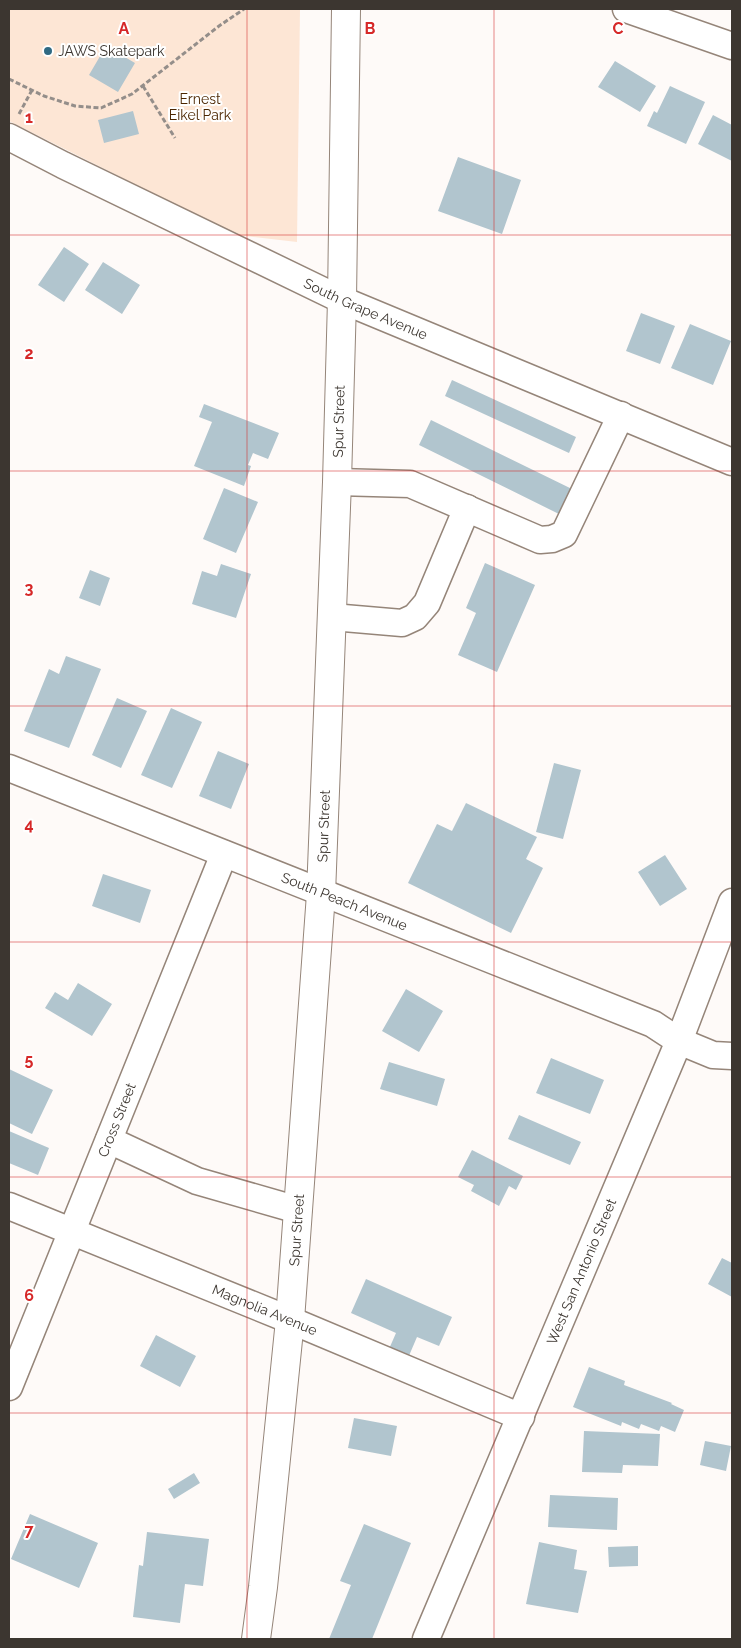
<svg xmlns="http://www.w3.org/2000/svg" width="741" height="1648" font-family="Raleway,sans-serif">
<rect width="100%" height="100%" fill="#fefaf8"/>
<path fill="#fde6d5" d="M9,9h291l-3,233 -61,-7 -227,-114z"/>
<path fill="#b1c5ce" d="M106,46l29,17 -17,29 -29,-17z
M615,61l41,25 -16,26 -42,-25z
M670,86l35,16 -19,42 -39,-18 7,-15 3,2z
M133,111l6,23 -35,9 -6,-23z
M713,115l19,10v36l-34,-17z
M458,157l63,23 -19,54 -64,-23z
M64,247l25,17 -25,38 -26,-17z
M103,262l37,23 -18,29 -37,-24z
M641,313l34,13 -15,38 -34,-13z
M690,324l41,17 -18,44 -42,-17z
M452,380l124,57 -7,16 -124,-57z
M204,404l75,29 -11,26 -15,-6 -5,12 3,1 -7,20 -50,-20 18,-44 -13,-5z
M431,420l143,70 -13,25 -142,-70z
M224,488l34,14 -22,51 -33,-14z
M485,563l50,22 -38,87 -39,-17 18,-42 -10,-5z
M221,564l30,10 -15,44 -44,-14 10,-33 15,5z
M90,570l20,8 -10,28 -21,-8z
M66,656l35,13 -32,79 -45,-17 25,-62 10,5z
M117,698l30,13 -26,57 -29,-13z
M171,708l31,14 -30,66 -31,-13z
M218,751l31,13 -18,45 -32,-13z
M554,763l27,7 -18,69 -27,-7z
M466,803l71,34 -11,22 17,9 -32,65 -103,-50 29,-59 15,7z
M665,855l22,34 -27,17 -22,-34z
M103,874l48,16 -11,33 -48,-17z
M78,983l34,21 -20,32 -47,-28 10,-16 13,8z
M406,989l37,22 -24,41 -37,-21z
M551,1058l53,22 -14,34 -54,-21z
M389,1062l56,17 -8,27 -57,-17z
M9,1069l44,21 -21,44 -23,-11z
M519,1115l62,27 -11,23 -62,-26z
M9,1131l40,17 -11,27 -29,-12z
M472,1150l51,26 -7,14 -7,-4 -10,20 -28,-15 3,-6 -16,-8z
M722,1258l10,5v34l-24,-13z
M366,1279l86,38 -13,29 -22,-9 -9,21 -19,-9 7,-16 -45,-20z
M156,1335l40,21 -16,31 -40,-21z
M589,1367l36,14 -1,4 48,18 -1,1 13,6 -9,22 -14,-6 -2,5 -18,-7 -2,5 -17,-7 -1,4 -48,-19z
M354,1418l43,8 -6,30 -43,-8z
M584,1431l76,3 -2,32 -35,-1 -1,8 -40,-1z
M705,1441l26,5 -5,25 -26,-6z
M194,1473l6,10 -26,16 -6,-10z
M550,1495l68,3 -1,32 -69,-3z
M30,1514l68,29 -19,45 -68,-29z
M364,1524l47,19 -39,96h-43l22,-54 -11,-4z
M147,1532l62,7 -6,47 -18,-2 -5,39 -47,-6 6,-52 4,1z
M539,1542l38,8 -3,19 13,2 -9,42 -52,-9z
M638,1546v20l-29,1 -1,-20z"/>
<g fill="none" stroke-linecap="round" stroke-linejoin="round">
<defs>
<g id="minor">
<path d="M626,9l106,37"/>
<path id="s1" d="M9,137l54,28 279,135 390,162"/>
<path d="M337,482l73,2 130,56 12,-1 12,-5 57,-119"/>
<path d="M332,617l70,6 13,-6 12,-14 40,-95"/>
<path id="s2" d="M9,768l644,256 26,17 34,14 19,1"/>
<path d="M109,1140l88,41 101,29"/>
<path id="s3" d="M9,1206l281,114 231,97"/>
<path id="s4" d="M9,1387l215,-533"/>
<path id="s5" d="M426,1639l253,-598 53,-139"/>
</g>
<g id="major">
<path id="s6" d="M256,1639l7,-52 27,-267 31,-426 16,-412 5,-182 4,-291"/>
</g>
</defs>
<use href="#minor" stroke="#958579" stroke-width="29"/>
<use href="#major" stroke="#958579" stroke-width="30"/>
<path stroke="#948e8a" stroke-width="3" stroke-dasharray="5 2.5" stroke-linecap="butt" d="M9,79l35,17 31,10 26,2 31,-14 87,-68 25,-17
M143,86l32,52
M19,114l13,-24"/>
<use href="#minor" stroke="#fff" stroke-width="26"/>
<use href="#major" stroke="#fff" stroke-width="28"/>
</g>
<path fill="none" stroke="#d62828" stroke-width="1" stroke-opacity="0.55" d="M247,9v1630M494,9v1630M9,235h723M9,471h723M9,706h723M9,942h723M9,1177h723M9,1413h723"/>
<circle fill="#306a83" stroke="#fff" stroke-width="2" cx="48" cy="51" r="5"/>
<g text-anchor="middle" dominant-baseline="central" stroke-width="4" stroke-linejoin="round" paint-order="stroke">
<g font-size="14" fill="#3c3630" stroke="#fff" text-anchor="start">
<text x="58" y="51">JAWS Skatepark</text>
</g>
<g font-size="14" fill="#4c2600" stroke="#fff">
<text x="200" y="99">Ernest<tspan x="200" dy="16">Eikel Park</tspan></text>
</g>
<g font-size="14" fill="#3c3630" stroke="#fff">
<text stroke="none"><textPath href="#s1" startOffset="396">South Grape Avenue</textPath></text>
<text stroke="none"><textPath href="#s6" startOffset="1221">Spur Street</textPath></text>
<text stroke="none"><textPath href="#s6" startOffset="816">Spur Street</textPath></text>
<text stroke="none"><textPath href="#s2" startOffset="361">South Peach Avenue</textPath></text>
<text stroke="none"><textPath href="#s4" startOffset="288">Cross Street</textPath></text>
<text stroke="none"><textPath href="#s6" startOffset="411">Spur Street</textPath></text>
<text stroke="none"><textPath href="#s5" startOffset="399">West San Antonio Street</textPath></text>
<text stroke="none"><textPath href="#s3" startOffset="276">Magnolia Avenue</textPath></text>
</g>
</g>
<g font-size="16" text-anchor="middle" font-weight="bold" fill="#d62828" stroke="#fff" stroke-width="4" stroke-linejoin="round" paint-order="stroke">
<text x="124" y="34">A</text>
<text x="370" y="34">B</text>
<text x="618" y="34">C</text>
<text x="29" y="123">1</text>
<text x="29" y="359">2</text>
<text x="29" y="594">3</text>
<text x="29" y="830">4</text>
<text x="29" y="1065">5</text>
<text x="29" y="1301">6</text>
<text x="29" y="1536">7</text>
</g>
<rect width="741" height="1648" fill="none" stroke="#3c3630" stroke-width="20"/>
</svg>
